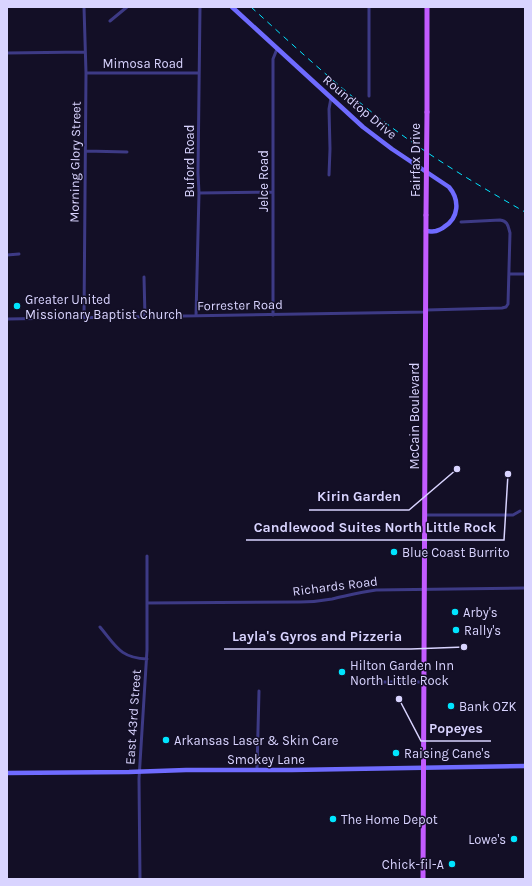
<svg xmlns="http://www.w3.org/2000/svg" width="532" height="886" font-family="Karla,sans-serif">
<rect width="100%" height="100%" fill="#130f26"/>
<g fill="none" stroke-linecap="round" stroke-linejoin="round">
<path stroke="#3d3a85" stroke-width="3" d="M110,21l17,-14
M7,53l78,-1
M86,73h113
M369,96v-89
M86,151l41,1
M329,175l1,-26 -1,-40 2,-11
M199,193l74,-1
M7,255l12,-1
M509,274h16
M144,277l1,40
M426,310l76,-2 4,-1 2,-3 2,-71c-2,-7 -2,-12 -10,-13l-39,2
M273,315v-256l4,-10
M196,316l3,-123 -1,-20 2,-166
M84,318l2,-245 -2,-66
M7,319l419,-7
M425,515h88l7,-4
M147,603l153,-1c11,0 21,-1 32,-3 14,-3 29,-7 44,-9l149,-2
M100,627c16,19 20,31 47,32
M375,682h49
M257,769l2,-78
M140,879l-1,-100 8,-129v-94"/>
<path stroke="#6f6bff" stroke-width="4.5" d="M232,7l131,120 29,22 57,38c11,13 10,31 -5,40 -2,2 -5,3 -8,4 -4,1 -7,0 -10,0
M7,773l122,-1 57,-2h106l233,-4"/>
<path stroke="#c25bff" stroke-width="5" d="M427,112v-105
M423,879l3,-664"/>
<path stroke="#00e5ff" stroke-width="1" stroke-dasharray="6 5" stroke-linecap="butt" d="M251,7c43,39 85,78 131,113 45,35 94,64 143,92"/>
<path stroke="#c25bff" stroke-width="5" d="M426,215l1,-103"/>
</g>
<g fill="#00e5ff" stroke="#130f26" stroke-width="1.5">
<circle cx="17" cy="306" r="4"/>
<circle cx="394" cy="552" r="4"/>
<circle cx="455" cy="612" r="4"/>
<circle cx="456" cy="630" r="4"/>
<circle cx="342" cy="672" r="4"/>
<circle cx="451" cy="706" r="4"/>
<circle cx="166" cy="740" r="4"/>
<circle cx="396" cy="753" r="4"/>
<circle cx="333" cy="819" r="4"/>
<circle cx="514" cy="839" r="4"/>
<circle cx="452" cy="864" r="4"/>
</g>
<g text-anchor="middle" dominant-baseline="central" stroke-width="3" stroke-linejoin="round" paint-order="stroke">
<g font-size="13" fill="#d9d4ff" stroke="#130f26">
<text x="143" y="63">Mimosa Road</text>
<text transform="translate(360 107) rotate(40)">Roundtop Drive</text>
<text transform="translate(415 160) rotate(-90)">Fairfax Drive</text>
<text transform="translate(189 161) rotate(-90)">Buford Road</text>
<text transform="translate(75 162) rotate(-89)">Morning Glory Street</text>
<text transform="translate(263 181) rotate(-90)">Jelce Road</text>
<text transform="translate(240 305) rotate(-1)">Forrester Road</text>
<text transform="translate(414 416) rotate(-90)">McCain Boulevard</text>
<text transform="translate(335 586) rotate(-7)">Richards Road</text>
<text transform="translate(133 717) rotate(-86)">East 43rd Street</text>
<text x="266" y="759">Smokey Lane</text>
</g>
<g font-size="13" fill="#d9d4ff" stroke="#130f26" text-anchor="start">
<text x="25" y="299">Greater United<tspan x="25" dy="15">Missionary Baptist Church</tspan></text>
<text x="402" y="552">Blue Coast Burrito</text>
<text x="463" y="612">Arby's</text>
<text x="464" y="630">Rally's</text>
<text x="350" y="665">Hilton Garden Inn<tspan x="350" dy="15">North Little Rock</tspan></text>
<text x="459" y="706">Bank OZK</text>
<text x="174" y="740">Arkansas Laser &amp; Skin Care</text>
<text x="404" y="753">Raising Cane's</text>
<text x="341" y="819">The Home Depot</text>
<text x="506" y="839" text-anchor="end">Lowe's</text>
<text x="444" y="864" text-anchor="end">Chick-fil-A</text>
</g>
</g>
<path fill="none" stroke="#d9d4ff" stroke-width="1.5" d="M457 469L409 510H309M508 474L504 540H246M464 647L411 649H224M399 699L421 741H491"/>
<g fill="#d9d4ff" stroke="#130f26" stroke-width="1.5">
<circle cx="457" cy="469" r="4"/>
<circle cx="508" cy="474" r="4"/>
<circle cx="464" cy="647" r="4"/>
<circle cx="399" cy="699" r="4"/>
</g>
<g font-size="14" text-anchor="middle" font-weight="bold" fill="#d9d4ff" stroke="#130f26" stroke-width="3" stroke-linejoin="round" paint-order="stroke">
<text x="359" y="501">Kirin Garden</text>
<text x="375" y="532">Candlewood Suites North Little Rock</text>
<text x="317" y="641">Layla's Gyros and Pizzeria</text>
<text x="456" y="733">Popeyes</text>
</g>
<rect width="532" height="886" fill="none" stroke="#d9d4ff" stroke-width="16"/>
</svg>
